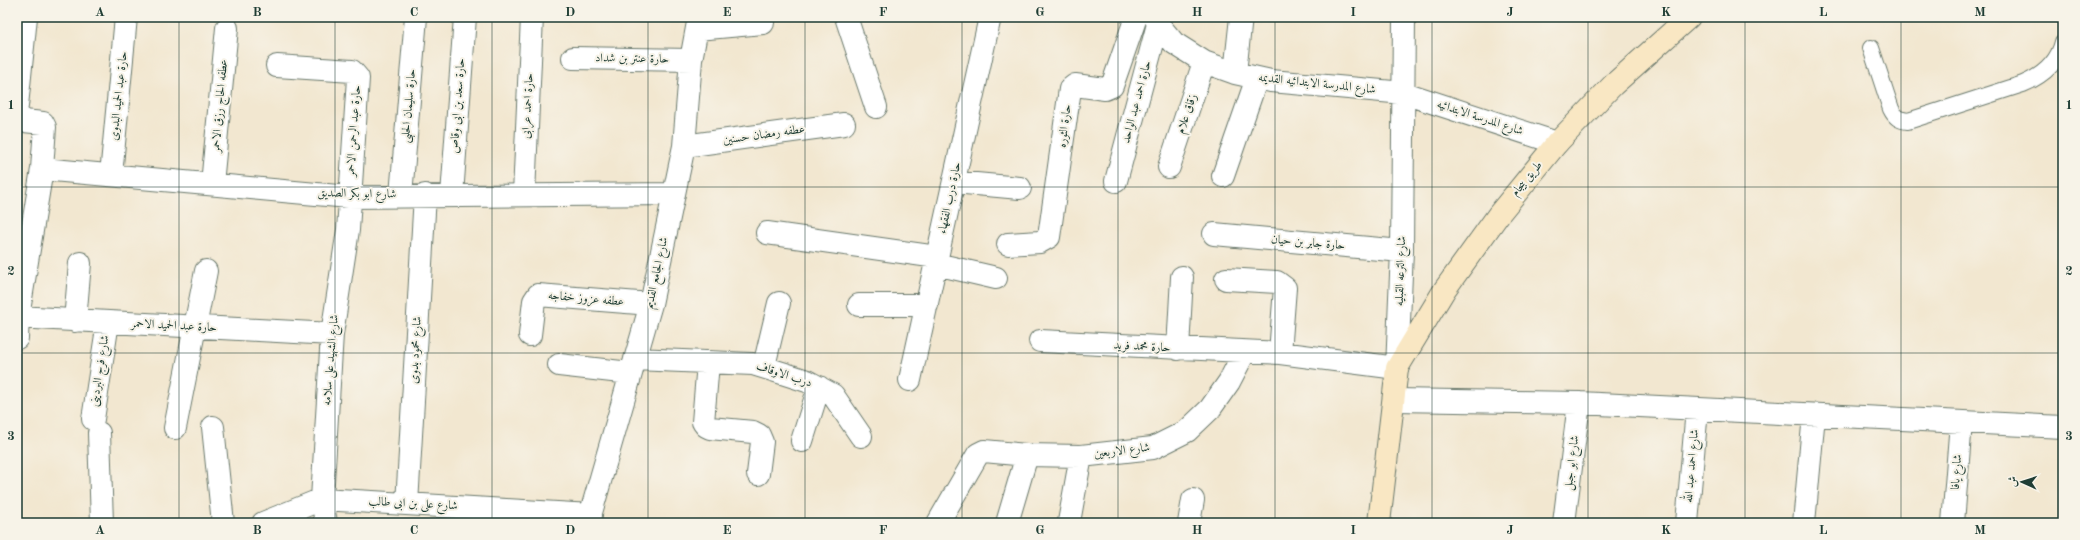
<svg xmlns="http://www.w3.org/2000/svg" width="2080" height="540" font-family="'Old Standard TT',Amiri,serif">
<rect width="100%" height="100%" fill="#f7f3e8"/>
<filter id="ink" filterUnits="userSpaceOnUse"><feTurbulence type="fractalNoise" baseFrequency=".025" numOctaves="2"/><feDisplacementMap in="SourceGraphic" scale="8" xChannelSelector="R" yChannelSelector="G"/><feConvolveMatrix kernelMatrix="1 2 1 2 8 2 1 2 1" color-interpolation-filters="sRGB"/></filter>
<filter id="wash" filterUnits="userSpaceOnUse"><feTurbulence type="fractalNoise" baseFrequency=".012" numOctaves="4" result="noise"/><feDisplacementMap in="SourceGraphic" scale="16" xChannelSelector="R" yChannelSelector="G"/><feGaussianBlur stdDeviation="0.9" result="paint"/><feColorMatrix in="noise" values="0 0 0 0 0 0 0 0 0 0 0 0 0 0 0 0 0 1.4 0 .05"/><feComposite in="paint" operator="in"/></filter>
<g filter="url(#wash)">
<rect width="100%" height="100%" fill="#f2e7d0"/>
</g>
<g filter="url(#ink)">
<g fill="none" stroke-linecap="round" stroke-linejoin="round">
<defs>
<path id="service" d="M1871,48l20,61c4,8 8,11 17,12l115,-37c19,-8 35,-21 40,-42"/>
<path id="minor" d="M846,17l30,90
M1155,17l3,7 16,19 30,19 31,11 36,8 133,12 153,50
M697,29l66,-6
M573,58l118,2
M277,66l75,5 6,7 -10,152 -16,104 -10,165 4,24
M1235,73l6,-56
M17,106l9,-89
M17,114l7,7 19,2 2,4 -3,42 -24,148 -1,21
M684,146l160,-22
M1169,167l35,-105
M42,169l307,28 325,-3
M111,175l15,-158
M1223,176l34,-98
M1116,181l42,-157
M954,182l66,6
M212,184l15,-156
M524,194l8,-177
M401,195l15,-178
M452,195l13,-178
M767,233l170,24
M1214,234l188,17
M1008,244l32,-2 9,-5 21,-148 5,-4 30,4 7,-3 24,-69
M936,264l60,14
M1226,279l51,3 8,6 -5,65
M859,305h68
M17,317l315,17
M75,321l5,-58
M530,335l4,-34 4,-6 113,9
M1040,341l240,12 117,15 5,-117 2,-234
M1178,349l4,-72
M635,359l118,5 29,9 25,8 26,14 28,41
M708,363l-5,59 3,4 4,2 43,4 6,3 3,7 -4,32
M559,365l71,8
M764,366l15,-63
M910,380l80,-363
M1395,400l184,3 484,24
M93,419l15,-97
M213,427l10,96
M175,428l31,-157
M99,433l3,90
M802,441l17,-54
M407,504l18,-309
M1069,522l12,-66
M263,523l59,-24 269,16
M588,523l63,-219 33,-158 7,-86 8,-43
M938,523l40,-69 6,-3 43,4 54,1 72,-8 34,-17 23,-22 19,-27 15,-29
M1007,523l20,-68
M1189,523l4,-23
M1564,523l15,-120
M1687,523l10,-114
M1804,523l10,-108
M1953,523l8,-101"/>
<path id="secondary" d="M1379,523l18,-155 48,-79 54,-75 58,-71 56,-58 76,-68"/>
</defs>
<use href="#service" stroke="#69786b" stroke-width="18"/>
<use href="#minor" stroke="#69786b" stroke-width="24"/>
<use href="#secondary" stroke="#69786b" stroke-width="24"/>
<use href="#service" stroke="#fff" stroke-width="16"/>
<use href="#minor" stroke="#fff" stroke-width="22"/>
<use href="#secondary" stroke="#f9e7c3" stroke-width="22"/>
</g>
</g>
<path fill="none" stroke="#1f3d34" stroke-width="1" stroke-opacity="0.55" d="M179,17v506M335,17v506M492,17v506M648,17v506M805,17v506M962,17v506M1118,17v506M1275,17v506M1432,17v506M1588,17v506M1745,17v506M1901,17v506M17,187h2046M17,353h2046"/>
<g text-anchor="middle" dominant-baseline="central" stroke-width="4" stroke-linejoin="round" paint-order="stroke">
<g font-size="12" fill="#1f3d34" stroke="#f7f3e8">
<text transform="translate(632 59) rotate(1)">حارة عنتر بن شداد</text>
<text transform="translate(1317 84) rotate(6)">شارع المدرسة الابتدائيه القديمه</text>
<text transform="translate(119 96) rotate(-84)">حارة عبد الحميد البدوى</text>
<text transform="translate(1137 102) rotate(-75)">حارة احمد عبد الواحد</text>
<text transform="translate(220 106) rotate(-85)">عطفه الحاج رزق الاحمر</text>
<text transform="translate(409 106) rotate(-85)">حارة سليمان الحلبى</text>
<text transform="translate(458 106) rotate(-86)">حارة سعد بن ابى وقاص</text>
<text transform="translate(528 106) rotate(-87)">حارة احمد عرابى</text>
<text transform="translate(1187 114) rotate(-71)">زقاق علام</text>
<text transform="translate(1480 118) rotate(18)">شارع المدرسة الابتدائيه</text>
<text transform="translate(1065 126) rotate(-83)">حارة الثوره</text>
<text transform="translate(354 131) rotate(-86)">حارة عبد الرحمن الاحمر</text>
<text transform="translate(764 135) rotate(-8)">عطفه رمضان حسنين</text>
<text transform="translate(1527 179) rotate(-50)">طريق بيجام</text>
<text transform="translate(357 194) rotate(1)">شارع ابو بكر الصديق</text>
<text transform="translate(950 198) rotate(-78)">حارة درب الفقهاء</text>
<text transform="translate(1308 243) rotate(5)">حارة جابر بن حيان</text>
<text transform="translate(1401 271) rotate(-88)">شارع الترعه القبليه</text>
<text transform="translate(657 273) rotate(-78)">شارع الجامع القديم</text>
<text transform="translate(586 299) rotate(5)">عطفه عزوز خفاجه</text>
<text transform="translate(174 326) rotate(3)">حارة عبد الحميد الاحمر</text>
<text transform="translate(1142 347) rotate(3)">حارة محمد فريد</text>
<text transform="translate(416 350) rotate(-87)">شارع محمود بدوى</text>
<text transform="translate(331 360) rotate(-85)">شارع الشهيد على سلامه</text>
<text transform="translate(100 371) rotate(-81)">شارع فرج البردينى</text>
<text transform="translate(784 375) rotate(18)">درب الاوقاف</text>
<text transform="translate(1122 451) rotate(-7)">شارع الاربعين</text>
<text transform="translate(1572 463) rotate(-83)">شارع ابو جبل</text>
<text transform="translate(1692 466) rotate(-85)">شارع احمد عبد الله</text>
<text transform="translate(1957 472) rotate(-86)">شارع يافا</text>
<text transform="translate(413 504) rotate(3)">شارع على بن ابى طالب</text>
</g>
</g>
<rect width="2080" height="540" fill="none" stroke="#f7f3e8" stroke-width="44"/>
<g transform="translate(2022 482) rotate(273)" stroke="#f7f3e8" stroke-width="3" paint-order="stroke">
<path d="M0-3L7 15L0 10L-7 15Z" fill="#1f3d34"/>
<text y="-6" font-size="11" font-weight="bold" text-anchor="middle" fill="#1f3d34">ش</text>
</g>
<rect x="22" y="22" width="2036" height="496" fill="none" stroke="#1f3d34" stroke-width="1.5"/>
<g font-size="13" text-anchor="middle" font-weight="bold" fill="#1f3d34">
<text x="100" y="16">A</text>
<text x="257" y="16">B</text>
<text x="414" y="16">C</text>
<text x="570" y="16">D</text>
<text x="727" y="16">E</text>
<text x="883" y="16">F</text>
<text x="1040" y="16">G</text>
<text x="1197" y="16">H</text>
<text x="1353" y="16">I</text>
<text x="1510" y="16">J</text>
<text x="1666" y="16">K</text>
<text x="1823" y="16">L</text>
<text x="1980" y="16">M</text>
<text x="11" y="109">1</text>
<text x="2069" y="109">1</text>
<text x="11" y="275">2</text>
<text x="2069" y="275">2</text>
<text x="11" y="440">3</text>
<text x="2069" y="440">3</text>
<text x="100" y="534">A</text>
<text x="257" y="534">B</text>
<text x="414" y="534">C</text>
<text x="570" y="534">D</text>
<text x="727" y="534">E</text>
<text x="883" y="534">F</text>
<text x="1040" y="534">G</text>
<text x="1197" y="534">H</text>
<text x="1353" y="534">I</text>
<text x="1510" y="534">J</text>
<text x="1666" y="534">K</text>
<text x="1823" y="534">L</text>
<text x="1980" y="534">M</text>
</g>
</svg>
